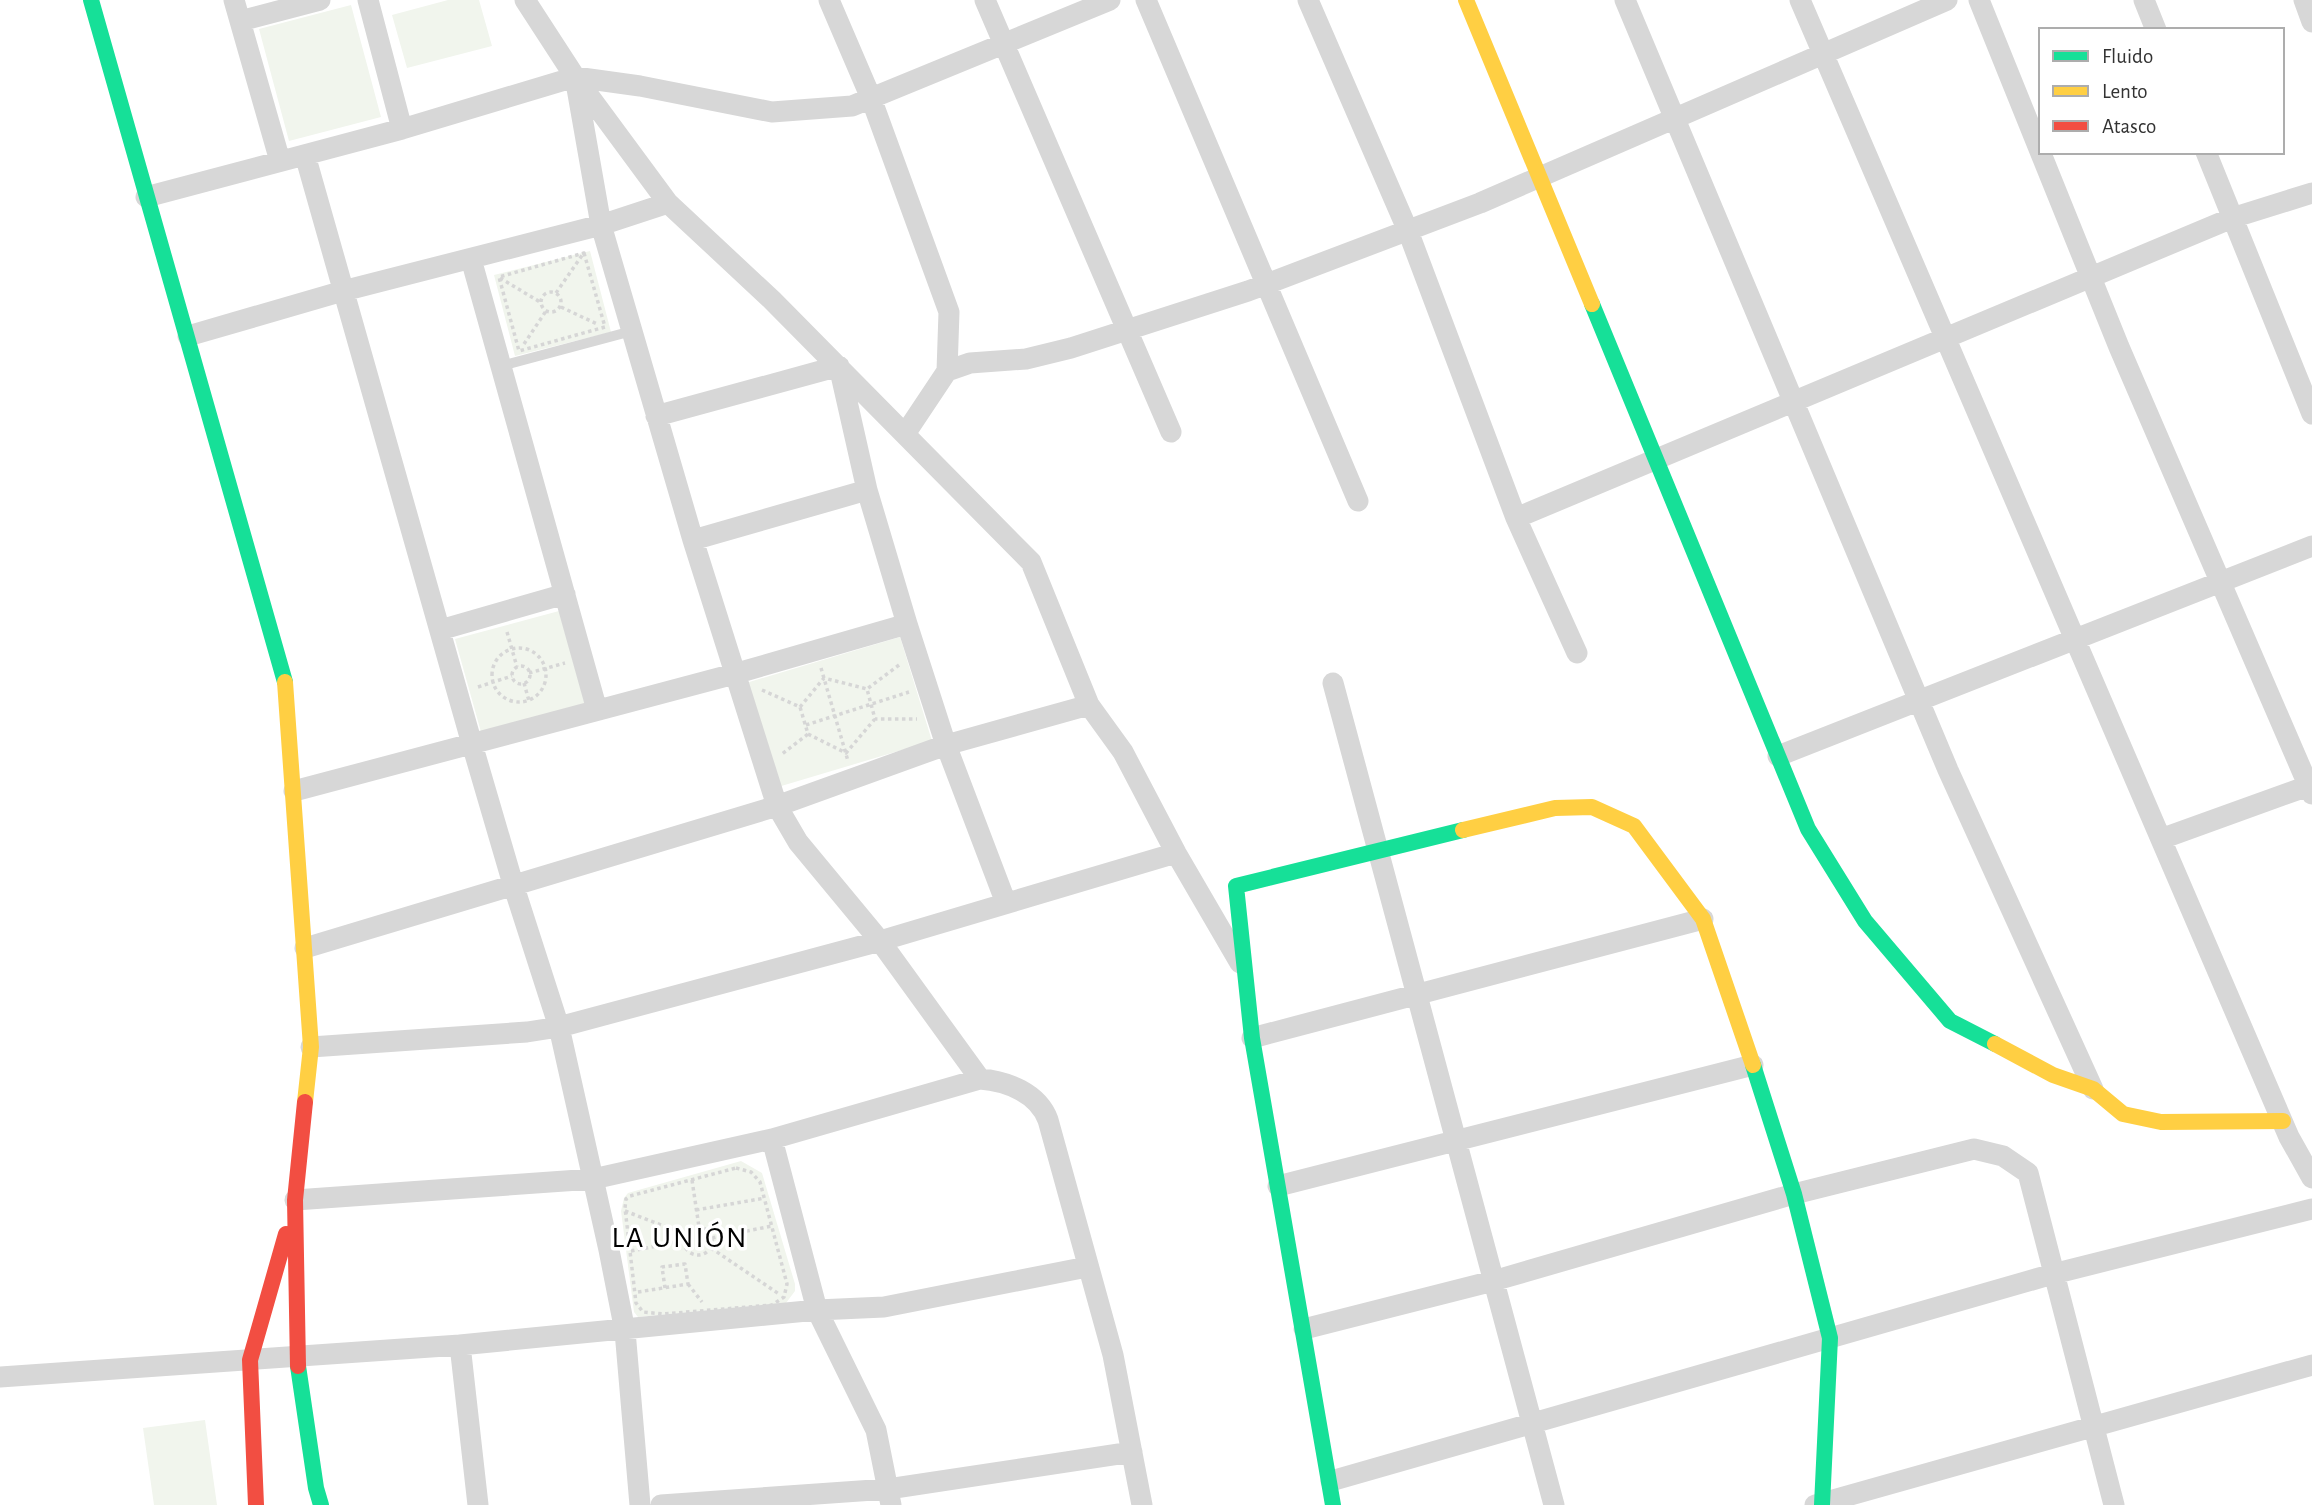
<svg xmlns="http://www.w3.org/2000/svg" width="2312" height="1505" font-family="'Alegreya Sans',sans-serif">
<rect width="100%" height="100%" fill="#fff"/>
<path fill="#f1f5ed" d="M448,0h31l13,46 -85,22 -15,-53z
M351,5l30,112 -92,24 -30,-112z
M590,251l21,81 -96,24 -21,-81z
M559,611l26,93 -104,28 -26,-93z
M900,637l32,104 -154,46 -32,-104z
M741,1161l21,12 33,111v7l-9,12 -148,14 -4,-5 -13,-101 3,-13 4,-5z
M205,1420l12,85h-63l-11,-77z"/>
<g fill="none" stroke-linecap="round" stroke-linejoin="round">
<path stroke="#d6d6d6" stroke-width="3.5" stroke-dasharray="3.5 3.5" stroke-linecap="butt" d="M584,253l21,74 -86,24 -20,-74z
M500,278l40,24
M541 302a10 10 0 1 1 20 0a10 10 0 1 1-20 0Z
M556,293l27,-39
M561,307l36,17
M524,344l22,-33
M507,632l10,35
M492 675a27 27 0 1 1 54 0a27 27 0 1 1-54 0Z
M899,665l-32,24 8,30h42
M512 675a9 9 0 1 1 18 0a9 9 0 1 1-18 0Z
M821,668l27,93
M529,673l36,-10
M524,683l5,18
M478,687l34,-11
M762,690l38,17 8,27 -26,20
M800,707l24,-29 43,11
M806,725l103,-33
M808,734l38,19 28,-33
M736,1168l15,4 9,10 27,102 -3,13 -12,8 -109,9 -20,-2 -7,-9 -11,-95 1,-9 4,-3z
M692,1180l7,47
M696,1210l69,-12
M625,1211l60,23
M684 1241a14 14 0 1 1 28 0a14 14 0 1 1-28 0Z
M712,1238l60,-12
M711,1248l68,46
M631,1251l52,-10
M688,1284l14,18
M638,1292l50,-8 -3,-20 -23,3 3,21"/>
<path stroke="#d7d7d7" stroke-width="10" d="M501,366l131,-35"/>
<path stroke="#d7d7d7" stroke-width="21" d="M234,0l46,161
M368,0l34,129
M525,0l50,77 26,148 92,315 84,266 21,36 82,99 100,138
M829,0l42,98 78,214 -2,59
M985,0l186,432
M1146,0l212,501
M1308,0l100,231 108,287 61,135
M1625,0l323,770 145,319
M1800,0l489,1137 23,41
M1979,0l140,347 193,447
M2144,0l12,30
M2304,0l8,22
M240,21l80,-21
M578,81l90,122 104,97 259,262 58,143 34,47 53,101 64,110
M2206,152l106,262
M305,155l167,589 41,140 46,143 50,223 16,81 15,174
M146,197l256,-68 173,-52 65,9 132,26 80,-6 258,-106
M471,259l126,451
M188,336l155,-45 258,-66 67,-22
M656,416l183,-50 28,124 40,134 39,121 60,158
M905,434l42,-63 23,-8 56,-4 45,-11 177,-57 232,-88 467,-203
M1516,518l716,-300 80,-25
M693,540l174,-50
M440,630l125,-36
M1333,683l221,822
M1778,756l534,-210
M294,791l440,-117 173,-50
M2161,839l147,-53
M305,948l472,-142 169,-61 143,-40
M1252,1038l451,-119
M311,1047l216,-15 32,-5 321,-86 296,-88
M772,1139l45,171 59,120 15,75
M1278,1186l475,-121
M295,1200l298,-21 179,-40 208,-60c27,2 58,14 68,41l65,235 29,150
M1304,1329l189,-48 301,-87 180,-45 29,7 25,17 86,332
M460,1345l18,160
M0,1377l460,-32 357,-35 67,-3 203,-40
M1331,1481l722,-207 259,-65
M661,1505l227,-16 244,-37
M1815,1505l497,-140"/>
<path stroke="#16e098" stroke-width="16" d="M91,0l194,682
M1592,304l216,525 57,92 85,100 45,23
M1753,1065l41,129 36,144 -8,167
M298,1366l18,122 5,17
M1333,1505l-81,-467 -16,-152 227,-56"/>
<path stroke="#ffcf43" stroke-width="16" d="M1466,0l126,304
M285,682l26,365 -6,55
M1463,830l92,-22 37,-1 42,19 69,93 50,146
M1995,1044l58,31 40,14 30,25 38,8 122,-1"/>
<path stroke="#f24e42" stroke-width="16" d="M298,1366l-3,-166 10,-98
M256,1505l-6,-145 36,-126"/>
</g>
<g text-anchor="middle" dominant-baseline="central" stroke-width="7" stroke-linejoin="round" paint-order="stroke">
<g font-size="30" letter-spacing="2" fill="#000" stroke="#fff">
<text x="680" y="1238">LA UNIÓN</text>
</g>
</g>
<rect x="2039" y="28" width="245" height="126" fill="#ffffff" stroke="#adadad" stroke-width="2"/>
<rect x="2053" y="51" width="35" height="10" fill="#16e098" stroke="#adadad" stroke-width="2"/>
<text x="2102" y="63" font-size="21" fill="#333333">Fluido</text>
<rect x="2053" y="86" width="35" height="10" fill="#ffcf43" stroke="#adadad" stroke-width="2"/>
<text x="2102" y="98" font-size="21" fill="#333333">Lento</text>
<rect x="2053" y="121" width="35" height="10" fill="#f24e42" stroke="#adadad" stroke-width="2"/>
<text x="2102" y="133" font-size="21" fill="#333333">Atasco</text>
</svg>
